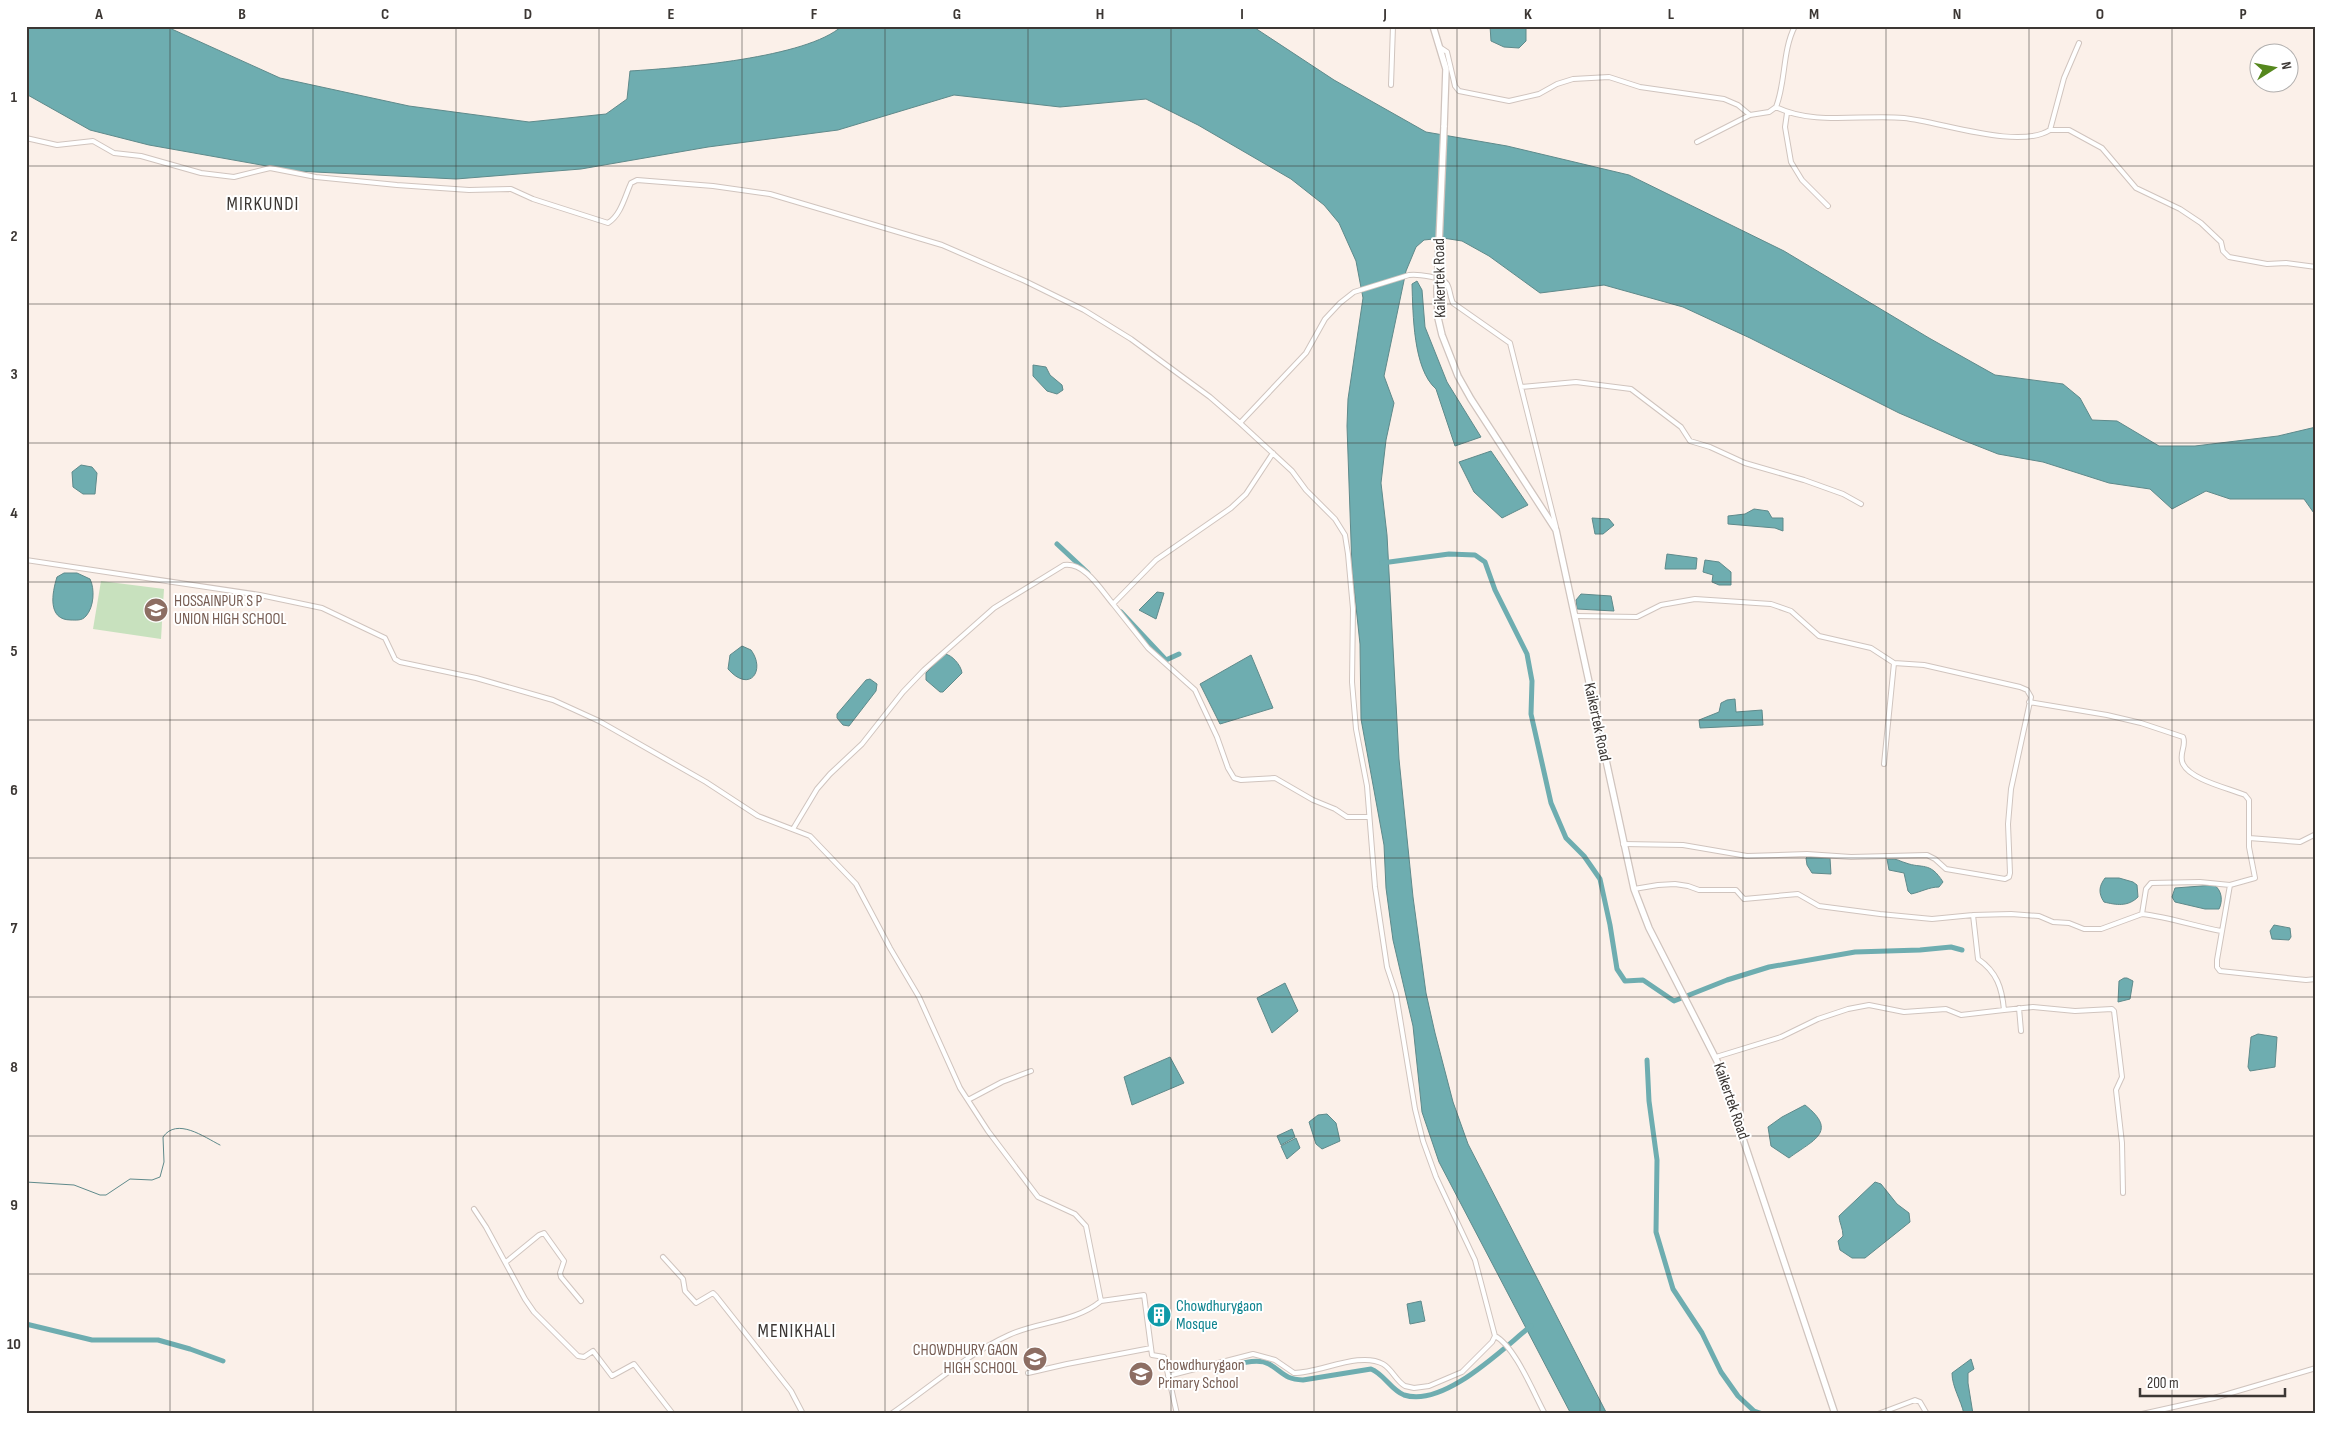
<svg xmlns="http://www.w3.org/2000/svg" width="2342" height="1440" font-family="'Sofia Sans Condensed',sans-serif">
<rect width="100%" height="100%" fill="#fbf0e9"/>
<path fill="#c8e1be" d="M101,581l63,8 -3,50 -68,-10z"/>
<path fill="#6eadb0" stroke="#5f8a8b" d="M26,26h139l115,52 129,28 120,16 77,-8 21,-15 3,-28c50,-3 177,-13 212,-45h410l82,54 92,52 81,14 122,29 155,76 145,87 66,37 68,9 17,14 12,22 25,1 42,25h36l83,-10 38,-9v89l-12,-17h-74l-24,-8 -34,18 -22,-20 -41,-6 -66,-21 -45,-8 -38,-15 -61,-26 -149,-75 -67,-31 -79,-22 -64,8 -51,-37 -27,-15 -19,-3 -19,2 -8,7 -10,24 -22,105 10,27 -8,37 -5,43 6,52 12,224 14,138 13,96 9,40 18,69 15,42 139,270h-36l-132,-252 -17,-50 -9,-86 -20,-86 -7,-52 -2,-43 -23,-126 -1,-75 -8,-75 -5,-143 1,-27 15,-101 -7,-37 -17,-38 -15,-18 -33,-26 -93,-54 -52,-26 -86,8 -106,-12 -116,35 -130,17 -127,22 -125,10 -161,-8 -146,-26 -59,-15 -64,-36z
M1490,26h36v15l-7,7 -15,-1 -13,-6z
M1417,281l5,9 3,37 22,55 34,55 -26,9 -19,-57c-23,-20 -23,-75 -24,-105z
M1033,365l13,2 4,8 12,10 1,5 -6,4 -10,-3 -14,-15z
M1491,451l37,54 -26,13 -28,-26 -15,-30z
M81,465l11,2 5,6 -2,21h-12l-10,-7 -1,-15z
M1754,509l14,2 4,7h11v13l-8,-3 -47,-4v-8l17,-2z
M1592,518l17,1 5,6 -11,9h-8z
M1667,554l30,4 -1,11h-31z
M1705,560l14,2 12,10v13h-12l-7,-3 1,-7 -10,-3z
M64,573h13l13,6c5,10 4,28 -4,37 -4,5 -10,4 -15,4 -24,0 -19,-27 -14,-43z
M1157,592l7,1 -8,26 -17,-9z
M1581,594l30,2 3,15 -37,-2 -1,-9z
M742,646l9,4c15,20 -1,44 -23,19l2,-14z
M945,654c7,1 16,11 17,19l-19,19h-3l-14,-12v-7z
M1251,655l22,53 -53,16 -20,-40z
M870,679l7,5 -1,7 -27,35 -6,-1 -6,-7v-4l29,-34z
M1735,699l1,13 26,-2 1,15 -63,3 -1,-8 20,-8 2,-9 6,-3z
M1808,856l22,2 1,16 -19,-1 -5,-8 -1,-7z
M1887,859c13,0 9,1 19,4 16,6 24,-2 37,19l-4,5c-10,0 -18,5 -28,7l-3,-3 -4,-18 -15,-3z
M2105,878h14l14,4 4,3 1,12c-10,10 -22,8 -34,5 -6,-9 -5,-16 1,-24z
M2214,885c8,5 9,16 5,24h-14l-30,-7 -3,-5 3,-9z
M2274,925l16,3 1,9 -2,3 -17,-1 -2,-8z
M2124,978h3l6,3 -3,18 -12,3 1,-21z
M1285,983l13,28 -26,22 -15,-35z
M2258,1034l19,3 -2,30 -25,4 -2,-4 3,-30z
M1170,1057l14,26 -52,22 -8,-28z
M1805,1105c34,27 8,35 -16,53l-18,-12 -3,-19 14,-10z
M1327,1114l9,9 4,18 -18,8 -6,-5 -7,-22 9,-7z
M1292,1129l3,8 -14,8 -4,-9z
M1296,1138l4,10 -13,11 -6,-13z
M1875,1182l6,2 16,20 12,9 1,9 -45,36h-13l-12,-8 -2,-9 5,-5c0,-8 -4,-14 -4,-20z
M1421,1301l4,20 -15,3 -3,-20z
M1971,1359l3,10 -6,4v10l5,31h-9c-3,-14 -12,-27 -12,-41z"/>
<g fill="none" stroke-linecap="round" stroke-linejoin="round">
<path stroke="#5f8a8b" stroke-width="1" d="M26,1182l48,3 26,10h6l24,-16 22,1 8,-3 4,-15 -1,-25c14,-20 41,0 57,8"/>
<path stroke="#6eadb0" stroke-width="5" d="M1057,544l31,29
M1382,563l67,-9 26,1 10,7 10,28 32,64 5,27 -1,33 20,89 15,35 18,18 16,23 10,46 7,44 8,12 18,-1 31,21 53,-21 42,-13 86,-15 65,-2 31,-3 11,3
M1121,612l45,48 13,-6
M1647,1060l2,41 8,59 -1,72 17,57 29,44 19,39 17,24 16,15 9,3
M26,1324l66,16h66l32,9 33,12
M1216,1372c14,-5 39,-16 53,-8 15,9 15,15 34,16l68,-11c13,5 20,21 33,26 40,13 98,-46 127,-69"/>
<defs>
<path id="street" d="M1795,26c-13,25 -9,56 -19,81 39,19 86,7 128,11 38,4 114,32 146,12l14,-52 15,-35
M1441,48l6,4 8,34 4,5 50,10 30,-7 18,-10 16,-5 36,-2 31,10 84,12 14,6 12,10 19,-3 7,-5
M1391,85l2,-59
M1787,113l-2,14 6,35 11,18 26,26
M2050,130h19l33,18 34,40 44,21 21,14 20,19 2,9 6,6 38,7 19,-1 30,4
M26,138l31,7 36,-4 21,12 27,3 60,17 33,4 36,-9 46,9 81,8 72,5 42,-1 22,10 75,24c13,-8 17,-27 23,-40l6,-3 76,6 57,8 172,51 83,36 59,29 47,29 79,58 30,26 66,-70 19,-34 15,-16 14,-11 55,-17c8,-1 34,2 38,9 3,5 3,13 6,19l57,40 46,184
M1697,142l53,-27
M1521,387l55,-5 55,7 50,38 9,14 20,6 35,16 59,17 39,14 18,10
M26,560l234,35 62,13 63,30 10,21 5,3 76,16 77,22 46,21 107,61 52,34 52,20 46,48 34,64 29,49 41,91 28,43 50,66 37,17 11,12 15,75
M1113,604l35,44 47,42 22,47 11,31 6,10 7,2 34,-2 38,22 22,9 12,8h22
M1575,616l62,1 24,-12 34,-6 76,5 20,7 28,25 52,12 23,15 30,2 96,22 7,3 4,7 -20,92 -3,35 2,49 -1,4 -4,2 -59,-10 -11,-10 -8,-4 -76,2 -44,-3 -60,2 -64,-11 -60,-1
M2029,702l78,13 34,8 42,14c4,9 -5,17 0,27 8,16 45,24 62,31l4,5v47l6,31 -25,7
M1884,764l10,-101
M793,829l24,-40 13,-15 32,-30 41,-52 21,-22 70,-62 70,-43c21,-3 37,25 49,39l43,-44 75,-52 15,-14 27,-41
M2249,838l51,4 16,-8
M1634,889l24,-4 17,-1 13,2 11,4h37l8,9 54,-5 21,12 61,8 52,5 41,-4
M2142,914c27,3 52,12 79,17
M2019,1008l2,23
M2004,1010l29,-3 42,4 37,-2 2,2 8,66 -6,13 6,53 1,50
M1716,1057l65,-20 37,-18 30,-10 21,-4 35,7 42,-3 15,6 43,-5c-2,-22 -7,-38 -26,-51l-5,-44 38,-1 28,2 14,6 16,1 15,6h17l41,-15 4,-25 5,-6 49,-1 30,3 -13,75v7l3,4 86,9 10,-1
M968,1100l34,-18 29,-11
M474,1209l12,18 39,72 9,13 44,44 6,1 9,-6 19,25 22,-12 39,50
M663,1257l20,22 2,12 11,12 17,-10 3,3 75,95 12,23
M506,1262l33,-27 5,-2 20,28 -4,12 1,4 20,24
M1101,1301l43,-6 8,60 12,2 13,57
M1495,1336c20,10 39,58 50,78
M1028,1373l39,-9 84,-16
M1168,1376l85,-22 22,6 19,13c26,0 66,-22 89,-9 9,5 13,17 22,22l9,2 15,-2 33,-14 30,-30 3,-6 -20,-76 -39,-83 -13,-36 -8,-32 -19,-115 -9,-27 -12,-80 -8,-101 -11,-57 -4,-47 1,-73 -5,-55 -3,-19 -10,-16 -29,-29 -14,-19 -52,-48
M891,1414c38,-26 76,-60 118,-79 30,-14 65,-12 92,-34
M1878,1414l37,-14 5,2 7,12
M2142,1414l72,-16 102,-30"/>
<path id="secondary" d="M1433,26l13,43 -2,58
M1437,290l1,28 4,17 16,41 13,23 85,131 78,359 15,39 68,133 118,353"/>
</defs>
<use href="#street" stroke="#d0c4be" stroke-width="6"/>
<use href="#secondary" stroke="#d0c4be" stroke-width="8"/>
<use href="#street" stroke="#fff" stroke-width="4"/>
<use href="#secondary" stroke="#fff" stroke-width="5.5"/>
<defs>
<path id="secondary-bridge" d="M1437,290l7,-163"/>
</defs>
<use href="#secondary-bridge" stroke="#d0c4be" stroke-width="8" stroke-linecap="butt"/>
<use href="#secondary-bridge" stroke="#fff" stroke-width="5.5"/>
</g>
<path fill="none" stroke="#3c3734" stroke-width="1" stroke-opacity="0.55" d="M170,26v1388M313,26v1388M456,26v1388M599,26v1388M742,26v1388M885,26v1388M1028,26v1388M1171,26v1388M1314,26v1388M1457,26v1388M1600,26v1388M1743,26v1388M1886,26v1388M2029,26v1388M2172,26v1388M26,166h2290M26,304h2290M26,443h2290M26,582h2290M26,720h2290M26,858h2290M26,997h2290M26,1136h2290M26,1274h2290"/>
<defs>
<symbol id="school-disc" viewBox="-11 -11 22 22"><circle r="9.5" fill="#8d6e63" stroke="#fff"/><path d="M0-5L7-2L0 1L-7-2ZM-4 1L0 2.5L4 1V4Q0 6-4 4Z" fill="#fff"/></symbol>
<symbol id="building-disc" viewBox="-11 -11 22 22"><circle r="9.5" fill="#0f9aa8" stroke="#fff"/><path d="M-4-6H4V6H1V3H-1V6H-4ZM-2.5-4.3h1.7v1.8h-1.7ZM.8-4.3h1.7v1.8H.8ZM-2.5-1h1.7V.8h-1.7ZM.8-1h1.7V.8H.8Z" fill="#fff"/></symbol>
</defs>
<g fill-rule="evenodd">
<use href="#school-disc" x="142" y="596" width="28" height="28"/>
<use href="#building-disc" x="1145" y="1301" width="28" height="28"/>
<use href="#school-disc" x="1021" y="1345" width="28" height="28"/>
<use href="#school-disc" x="1127" y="1360" width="28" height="28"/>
</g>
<g text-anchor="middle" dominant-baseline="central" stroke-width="4" stroke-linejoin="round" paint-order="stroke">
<g font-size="16" fill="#3c3734" stroke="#fff">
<text transform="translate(1440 278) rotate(-91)">Kaikertek Road</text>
<text transform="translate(1597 722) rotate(78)">Kaikertek Road</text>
<text transform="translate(1731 1101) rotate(71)">Kaikertek Road</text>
</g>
<g font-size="16" fill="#785e54" stroke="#fff" text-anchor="start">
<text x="174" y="601">HOSSAINPUR S P<tspan x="174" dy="18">UNION HIGH SCHOOL</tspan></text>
<text x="1018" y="1350" text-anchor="end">CHOWDHURY GAON<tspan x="1018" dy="18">HIGH SCHOOL</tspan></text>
<text x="1158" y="1365">Chowdhurygaon<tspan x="1158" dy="18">Primary School</tspan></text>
</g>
<g font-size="16" fill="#0d838f" stroke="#fff" text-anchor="start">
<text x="1176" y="1306">Chowdhurygaon<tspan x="1176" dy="18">Mosque</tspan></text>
</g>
<g font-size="19" letter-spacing="1" fill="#3c3734" stroke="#fff">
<text x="263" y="204">MIRKUNDI</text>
<text x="797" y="1331">MENIKHALI</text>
</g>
</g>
<rect width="2342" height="1440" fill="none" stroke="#ffffff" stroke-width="55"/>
<g transform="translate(2274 68) rotate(79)"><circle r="24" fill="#ffffff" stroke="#b1afae"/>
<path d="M0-4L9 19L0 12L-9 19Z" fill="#55871d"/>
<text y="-8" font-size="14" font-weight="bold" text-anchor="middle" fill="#3c3734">N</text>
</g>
<path d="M2140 1388v8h145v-8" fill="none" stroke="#3c3734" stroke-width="2.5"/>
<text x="2147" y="1388" font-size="15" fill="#3c3734" stroke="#ffffff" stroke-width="4" paint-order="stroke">200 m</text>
<rect x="28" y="28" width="2286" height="1384" fill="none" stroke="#3c3734" stroke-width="2"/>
<g font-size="16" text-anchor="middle" font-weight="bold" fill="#3c3734">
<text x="99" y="19">A</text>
<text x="242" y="19">B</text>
<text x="385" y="19">C</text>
<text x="528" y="19">D</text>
<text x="671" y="19">E</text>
<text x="814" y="19">F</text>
<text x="957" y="19">G</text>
<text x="1100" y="19">H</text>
<text x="1242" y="19">I</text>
<text x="1385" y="19">J</text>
<text x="1528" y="19">K</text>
<text x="1671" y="19">L</text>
<text x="1814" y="19">M</text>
<text x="1957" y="19">N</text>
<text x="2100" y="19">O</text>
<text x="2243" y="19">P</text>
<text x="14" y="102">1</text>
<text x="14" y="241">2</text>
<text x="14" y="379">3</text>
<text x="14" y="518">4</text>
<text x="14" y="656">5</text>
<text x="14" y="795">6</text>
<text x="14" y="933">7</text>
<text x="14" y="1072">8</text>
<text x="14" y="1210">9</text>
<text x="14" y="1349">10</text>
</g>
</svg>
